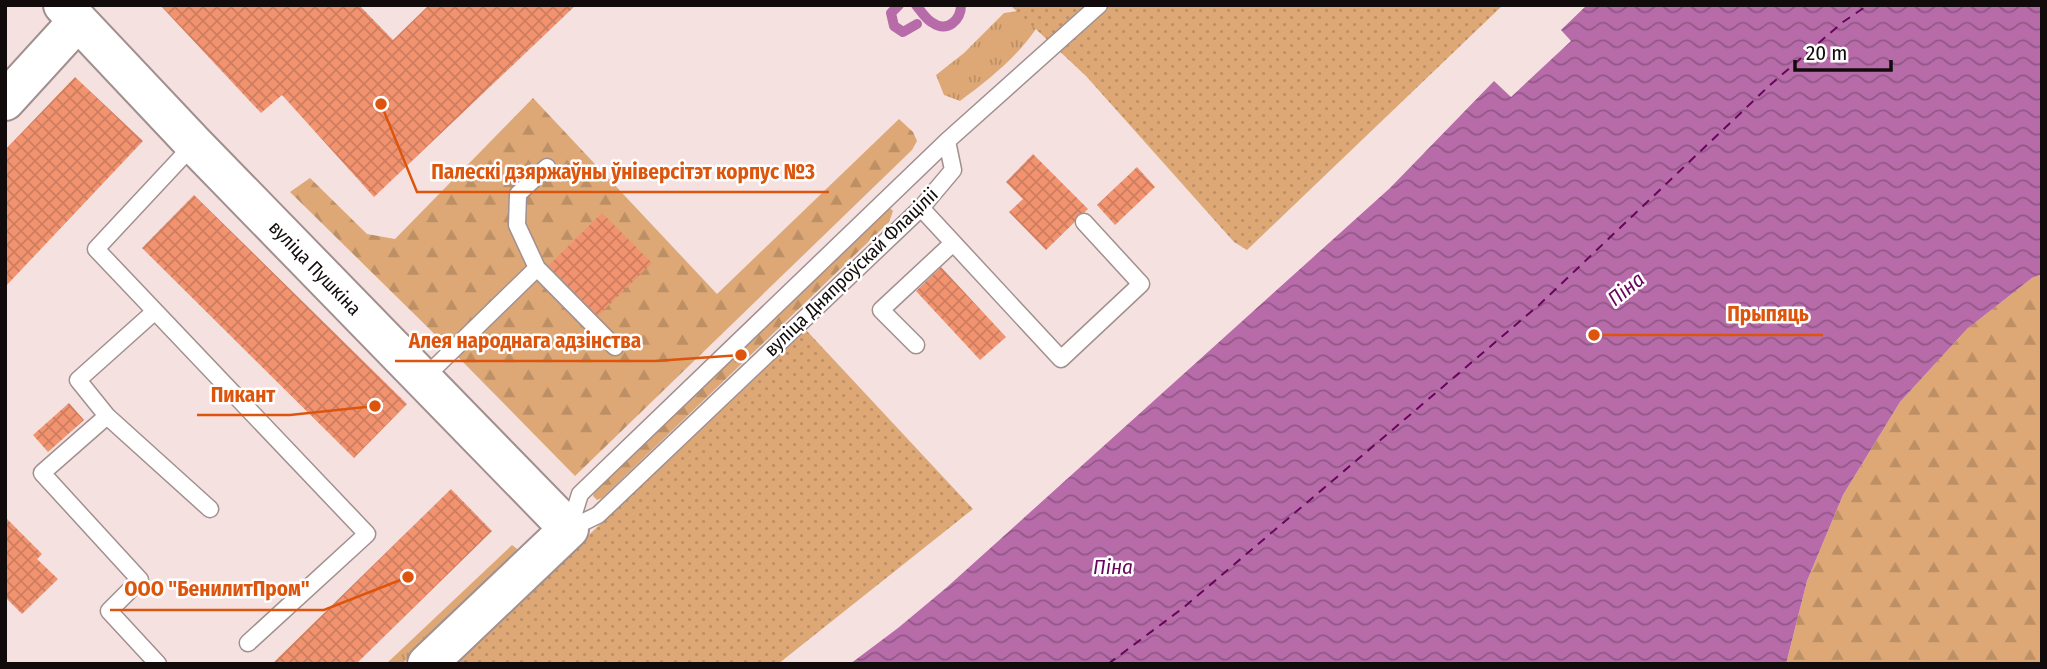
<svg xmlns="http://www.w3.org/2000/svg" width="2047" height="669" font-family="'Fira Sans Condensed',sans-serif">
<defs>
<pattern id="grass-tufts" width="24" height="20" patternUnits="userSpaceOnUse" patternTransform="scale(1.75)"><rect width="24" height="20" fill="#dda876"/><path d="M3 7l-1-3M5 7V3M7 7l1-3M15 17l-1-3M17 17v-4M19 17l1-3" fill="none" stroke="#bd8f65"/></pattern>
<pattern id="forest-firs" width="22" height="20" patternUnits="userSpaceOnUse" patternTransform="scale(1.75)"><rect width="22" height="20" fill="#dda876"/><path d="M5 1l3.5 6h-7zM16 11l3.5 6h-7z" fill="#bd8f65"/></pattern>
<pattern id="park-dots" width="8" height="8" patternUnits="userSpaceOnUse" patternTransform="scale(1.75)"><rect width="8" height="8" fill="#dda876"/><path d="M2 2h.1M6 6h.1" fill="none" stroke="#bd8f65" stroke-width="1.8" stroke-linecap="round"/></pattern>
<pattern id="water-waves" width="16" height="10" patternUnits="userSpaceOnUse" patternTransform="scale(1.75)"><rect width="16" height="10" fill="#b76ca9"/><path d="M0 5q4-4 8 0t8 0" fill="none" stroke="#935788"/></pattern>
<pattern id="building-cross-hatch" width="8" height="8" patternUnits="userSpaceOnUse" patternTransform="scale(1.75)"><rect width="8" height="8" fill="#f1936f"/><path d="M0 0l8 8M0 8l8-8" fill="none" stroke="#ce7d5f"/></pattern>
</defs>
<rect width="100%" height="100%" fill="#f4e1e0"/>
<path fill="url(#grass-tufts)" d="M1048,7c-17,39 -54,69 -88,94l-16,-6 -8,-20 28,-22 40,-40z
M512,545l9,7 -119,112h-16z"/>
<path fill="url(#forest-firs)" d="M533,98l184,196 182,-175 14,13 4,9 -5,9 -337,326 -115,-117 -170,-167 20,-14 57,56 28,5z
M889,207l4,4 -4,11 -287,276 -5,2 -4,-4 2,-7z
M2042,274v390h-256l21,-83 36,-86 57,-93 67,-73 65,-51z"/>
<path fill="url(#park-dots)" d="M1010,5h493l-256,245 -13,-8 -148,-166z
M806,330l167,179 -195,155h-326z"/>
<path fill="url(#water-waves)" d="M1587,5h455v269l-10,4 -65,51 -67,73 -57,93 -36,86 -21,83h-936l48,-36 48,-40 444,-400 104,-107 17,16 60,-56 -10,-11z"/>
<g fill="none" stroke-linecap="round" stroke-linejoin="round">
<path stroke="#b76ca9" stroke-width="10" d="M899,5l-8,8 3,13 9,6 14,-8
M916,5c5,6 10,15 17,18 14,10 28,-3 28,-18"/>
<path stroke="#67055c" stroke-width="2" stroke-dasharray="9 7" stroke-linecap="butt" d="M1108,664l75,-56 356,-303 231,-220 73,-63 25,-17"/>
</g>
<path fill="url(#building-cross-hatch)" d="M160,5h199l34,35 36,-35h147l-202,192 -92,-102 -21,18z
M75,77l68,64 -138,146v-137z
M1033,154l55,55 -42,41 -37,-38 14,-13 -17,-17z
M1137,167l18,20 -40,38 -18,-20z
M194,195l213,209 -53,54 -212,-210z
M602,213l50,50 -54,53 -50,-50z
M941,267l65,70 -26,23 -64,-69z
M69,403l15,17 -36,32 -15,-17z
M451,489l41,42 -136,133h-84z
M5,517l37,37 -5,5 21,20 -36,35 -17,-17z"/>
<g fill="none" stroke-linecap="round" stroke-linejoin="round">
<defs>
<path id="service" d="M194,144l-98,105 271,285 -119,109
M921,208l140,151 80,-75 -57,-62
M537,268l-20,-43 1,-31 29,-27
M154,312l-76,68 29,36 -65,57 98,107 -31,31 49,53
M916,345l-35,-35 72,-67
M423,379l114,-111 78,79
M107,416l103,93
M570,526l10,-32 367,-353 152,-136
M569,529l29,-14 323,-307 32,-38 -6,-29"/>
<path id="tertiary" d="M63,5l131,139 375,385 -142,135
M5,101l73,-80"/>
</defs>
<use href="#service" stroke="#a1908f" stroke-width="19"/>
<use href="#tertiary" stroke="#a1908f" stroke-width="42"/>
<use href="#service" stroke="#fff" stroke-width="16"/>
<use href="#tertiary" stroke="#fff" stroke-width="38"/>
</g>
<g text-anchor="middle" dominant-baseline="central" stroke-width="5" stroke-linejoin="round" paint-order="stroke">
<g font-size="19" fill="#120b0b" stroke="#fff">
<text transform="translate(315 268) rotate(46)">вуліца Пушкіна</text>
<text transform="translate(851 272) rotate(-44)">вуліца Дняпроўскай Флаціліі</text>
</g>
<g font-size="21" font-style="italic" fill="#67055c" stroke="#fff">
<text transform="translate(1626 289) rotate(-39)">Піна</text>
<text x="1113" y="567">Піна</text>
</g>
</g>
<path fill="none" stroke="#dd550c" stroke-width="2.5" d="M381 104L417 192H829M1594 335L1713 335H1823M741 355L655 361H395M375 406L290 415H197M408 577L324 610H110"/>
<g fill="#dd550c" stroke="#fff" stroke-width="2.5">
<circle cx="381" cy="104" r="7"/>
<circle cx="1594" cy="335" r="7"/>
<circle cx="741" cy="355" r="7"/>
<circle cx="375" cy="406" r="7"/>
<circle cx="408" cy="577" r="7"/>
</g>
<g font-size="21" text-anchor="middle" font-weight="bold" fill="#dd550c" stroke="#fff" stroke-width="5" stroke-linejoin="round" paint-order="stroke">
<text x="623" y="179">Палескі дзяржаўны ўніверсітэт корпус №3</text>
<text x="1768" y="321">Прыпяць</text>
<text x="525" y="348">Алея народнага адзінства</text>
<text x="243" y="402">Пикант</text>
<text x="217" y="596">ООО "БенилитПром"</text>
</g>
<rect width="2047" height="669" fill="none" stroke="#120b0b" stroke-width="14"/>
<path d="M1795 60v10h96v-10" fill="none" stroke="#120b0b" stroke-width="3.5"/>
<text x="1806" y="60" font-size="21" fill="#120b0b" stroke="#ffffff" stroke-width="5" paint-order="stroke">20 m</text>
</svg>
